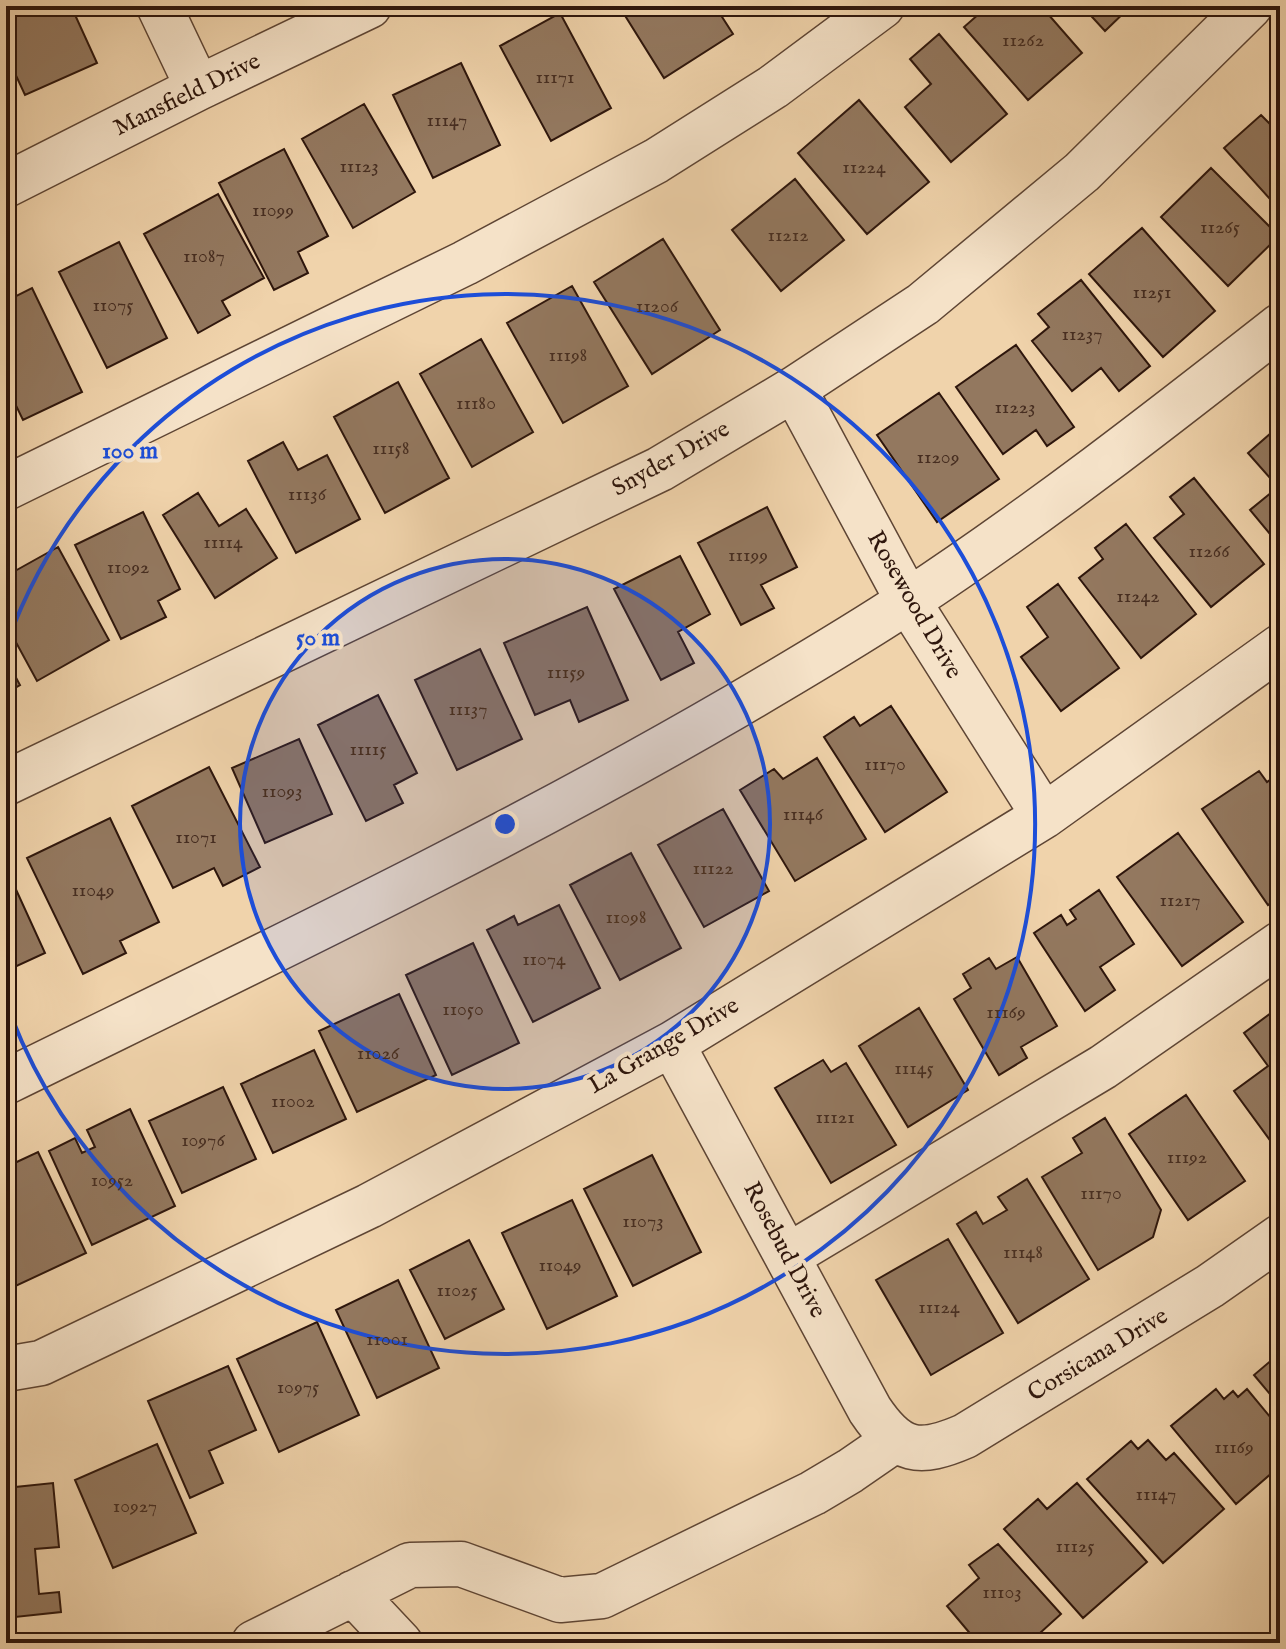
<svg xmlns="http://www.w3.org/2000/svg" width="1286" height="1649" font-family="'IM FELL English',serif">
<rect width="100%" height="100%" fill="#f0d3ab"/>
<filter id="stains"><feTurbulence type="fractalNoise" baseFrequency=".0025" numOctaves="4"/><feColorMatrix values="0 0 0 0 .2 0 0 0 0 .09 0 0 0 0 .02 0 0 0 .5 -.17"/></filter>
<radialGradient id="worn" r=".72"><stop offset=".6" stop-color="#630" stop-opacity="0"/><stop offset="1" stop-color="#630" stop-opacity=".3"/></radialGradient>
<path fill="#93785f" stroke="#2e160c" stroke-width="2" d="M6,6h65l26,57 -72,32 -19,-41z
M619,6h96l18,28 -69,44z
M988,6h53l41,47 -54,47 -64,-73z
M1082,6h49l-26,25z
M560,13l51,95 -60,33 -51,-95z
M939,34l68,80 -56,48 -46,-55 26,-23 -21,-25z
M461,63l39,82 -67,33 -40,-83z
M859,100l70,82 -62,52 -69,-81z
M364,104l51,88 -62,36 -51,-89z
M1261,115l9,9 10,-9v95l-56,-62z
M284,149l44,87 -30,16 10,21 -34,17 -55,-107z
M1211,168l68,68 -51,50 -67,-69z
M795,179l49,61 -63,51 -49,-61z
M218,194l46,84 -42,23 8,14 -32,18 -54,-99z
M1142,228l73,83 -52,46 -74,-83z
M663,239l57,91 -68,44 -58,-92z
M119,242l48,96 -60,30 -48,-96z
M1081,280l69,86 -31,25 -18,-23 -29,23 -40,-50 17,-14 -11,-13z
M572,286l56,100 -65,37 -56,-100z
M32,288l50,104 -59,28 -17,-35v-84z
M481,339l52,93 -61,35 -52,-93z
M1016,345l58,82 -27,19 -11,-16 -33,24 -47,-67z
M398,382l51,96 -64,35 -51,-96z
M939,393l60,86 -62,43 -60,-87z
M1279,426l1,1v119l-30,-36 28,-23 -30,-34z
M283,442l15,28 29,-15 33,64 -64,34 -48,-92z
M1194,478l70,86 -53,43 -57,-69 30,-24 -14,-17z
M198,493l21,33 27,-17 31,49 -62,40 -52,-83z
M767,507l30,60 -36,18 13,23 -33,17 -43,-82z
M143,512l37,77 -22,12 8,16 -45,22 -46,-94z
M1126,524l70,90 -55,44 -62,-80 24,-19 -8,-11z
M58,547l51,93 -72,41 -31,-57v-48z
M680,556l30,58 -32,18 16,31 -33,17 -47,-91z
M1058,584l61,84 -58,43 -40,-54 27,-20 -21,-30z
M587,607l41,93 -49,22 -9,-22 -35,15 -31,-72z
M480,649l42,90 -65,31 -42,-90z
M6,659l14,26 -14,8z
M378,695l39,78 -23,12 9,18 -37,18 -48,-96z
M891,706l56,86 -62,40 -61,-95 30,-20 6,9z
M299,739l33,75 -67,29 -33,-75z
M817,758l49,81 -71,42 -55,-91 34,-21 9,10z
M209,767l51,100 -37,19 -9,-18 -41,20 -41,-82z
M1259,771l8,11 13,-9v124l-12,8 -66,-96z
M723,809l46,82 -65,36 -46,-82z
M110,818l49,104 -39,19 6,12 -43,21 -56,-116z
M1178,833l65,89 -61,44 -65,-89z
M631,853l50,95 -61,32 -50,-95z
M8,872l37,81 -39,18v-98z
M1099,890l35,54 -34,23 15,23 -30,21 -51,-78 27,-18 6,10 9,-6 -6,-9z
M559,905l41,83 -67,34 -46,-92 27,-14 4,9z
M473,943l46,100 -67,32 -46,-100z
M1017,957l40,69 -36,21 6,11 -28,17 -45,-76 17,-11 -8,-14 26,-16 7,11z
M399,994l37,81 -79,37 -38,-81z
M919,1008l49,82 -60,37 -49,-81z
M1275,1010l5,7v137l-46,-63 34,-25 -24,-33z
M314,1050l32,69 -73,34 -32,-69z
M823,1060l8,12 15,-9 50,82 -65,38 -56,-95z
M223,1087l33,72 -74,34 -33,-72z
M1186,1095l59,86 -57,39 -59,-86z
M130,1109l45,97 -83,39 -43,-94 26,-13 7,15 13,-6 -8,-17z
M1105,1118l56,92 -8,27 -55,33 -56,-93 40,-24 -9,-15z
M38,1152l48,101 -79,37 -1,-91 9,-4 -9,-19v-9z
M652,1155l49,97 -68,34 -49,-97z
M1027,1179l62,100 -71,44 -61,-99 19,-12 7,12 24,-14 -9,-13z
M572,1200l45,96 -70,33 -45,-96z
M948,1239l55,94 -72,42 -55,-95z
M469,1240l35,69 -59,30 -35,-69z
M398,1280l41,88 -62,30 -41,-88z
M317,1322l42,93 -80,37 -42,-93z
M1280,1353v53l-26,-31z
M228,1366l28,64 -47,21 14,32 -33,15 -42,-97z
M1216,1389l8,10 9,-8 5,6 9,-8 33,40v37l-44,38 -65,-78z
M1148,1440l18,20 8,-7 50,56 -61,54 -76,-84 44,-38 7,8z
M157,1444l39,89 -83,35 -38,-88z
M53,1483l6,64 -24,2 4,45 20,-2 2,20 -55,6v-130z
M1077,1483l70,79 -64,56 -79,-89 34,-30 9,10z
M998,1544l63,70 -32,29h-51l-31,-37 32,-28 -10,-13z"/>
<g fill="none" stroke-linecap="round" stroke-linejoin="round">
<defs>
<path id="minor" d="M159,6l39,82
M6,185l192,-97 171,-82
M794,389l114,212 136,215
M6,488l459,-225 191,-102 117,-74 109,-81
M6,783l654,-314 134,-80 129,-85 159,-132 168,-166
M672,1044l198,366c29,43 49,46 95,26l245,-150 70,-49
M6,1082c246,-121 493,-238 730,-376 58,-34 116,-68 172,-105 129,-85 251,-180 372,-275
M788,1256l315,-189 177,-123
M6,1369l35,-6 328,-157 303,-162 372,-228 236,-169
M353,1593l47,50
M254,1643l156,-78 51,-1 99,36 42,-4 211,-103 37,-22 45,-31"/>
</defs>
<use href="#minor" stroke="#5e4534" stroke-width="47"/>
<use href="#minor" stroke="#f5e2c8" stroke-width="44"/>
</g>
<circle cx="505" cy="824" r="265" fill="#1d4ed8" fill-opacity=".12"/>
<g fill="none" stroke="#1d4ed8" stroke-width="4">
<circle cx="505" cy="824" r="265"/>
<path d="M7 643A530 530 0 1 1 7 1005"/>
</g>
<g text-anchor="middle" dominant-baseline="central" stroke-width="8" stroke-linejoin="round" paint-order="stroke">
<g font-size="20" fill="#472e21">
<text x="1023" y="40">11262</text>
<text x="555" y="77">11171</text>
<text x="447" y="120">11147</text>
<text x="359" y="166">11123</text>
<text x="864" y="167">11224</text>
<text x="273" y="210">11099</text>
<text x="1220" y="227">11265</text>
<text x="788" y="235">11212</text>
<text x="204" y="256">11087</text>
<text x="1152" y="292">11251</text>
<text x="113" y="305">11075</text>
<text x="657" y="306">11206</text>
<text x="1082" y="334">11237</text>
<text x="568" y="355">11198</text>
<text x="476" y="403">11180</text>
<text x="1015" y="407">11223</text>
<text x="391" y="448">11158</text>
<text x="938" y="457">11209</text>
<text x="307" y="494">11136</text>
<text x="223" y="542">11114</text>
<text x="1209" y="551">11266</text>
<text x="748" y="555">11199</text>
<text x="128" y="567">11092</text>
<text x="1138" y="596">11242</text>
<text x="566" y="672">11159</text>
<text x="468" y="709">11137</text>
<text x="368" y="749">11115</text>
<text x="885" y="764">11170</text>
<text x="282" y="791">11093</text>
<text x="803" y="814">11146</text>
<text x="196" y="837">11071</text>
<text x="713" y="868">11122</text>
<text x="93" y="890">11049</text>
<text x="1180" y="900">11217</text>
<text x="626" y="917">11098</text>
<text x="544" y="959">11074</text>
<text x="463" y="1009">11050</text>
<text x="1006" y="1012">11169</text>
<text x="378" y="1053">11026</text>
<text x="914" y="1068">11145</text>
<text x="293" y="1101">11002</text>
<text x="835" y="1117">11121</text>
<text x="203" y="1140">10976</text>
<text x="1187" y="1157">11192</text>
<text x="112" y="1180">10952</text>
<text x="1101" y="1193">11170</text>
<text x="643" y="1221">11073</text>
<text x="1023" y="1252">11148</text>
<text x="560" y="1265">11049</text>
<text x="457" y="1290">11025</text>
<text x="939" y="1307">11124</text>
<text x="387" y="1339">11001</text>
<text x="298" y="1387">10975</text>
<text x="1234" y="1447">11169</text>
<text x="1156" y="1494">11147</text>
<text x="135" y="1506">10927</text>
<text x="1075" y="1546">11125</text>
<text x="1002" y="1592">11103</text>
</g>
<g font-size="24" fill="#2e160c" stroke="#f5e2c8">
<text transform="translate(187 95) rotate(-26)">Mansfield Drive</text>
<text transform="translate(671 459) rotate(-29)">Snyder Drive</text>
<text transform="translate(914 605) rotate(60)">Rosewood Drive</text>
<text transform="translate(664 1046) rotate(-30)">La Grange Drive</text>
<text transform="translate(784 1250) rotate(62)">Rosebud Drive</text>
<text transform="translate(1098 1355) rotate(-31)">Corsicana Drive</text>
</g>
</g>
<circle cx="505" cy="824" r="12" fill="#1d4ed8" stroke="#f5e2c8" stroke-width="4"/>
<g font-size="24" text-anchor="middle" font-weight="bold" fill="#1d4ed8" stroke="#f5e2c8" stroke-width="8" stroke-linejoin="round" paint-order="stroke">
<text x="130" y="458">100 m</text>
<text x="318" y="645">50 m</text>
</g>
<rect width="1286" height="1649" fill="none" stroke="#f0d3ab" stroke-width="32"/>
<rect x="8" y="8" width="1270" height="1633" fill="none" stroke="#2e160c" stroke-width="4"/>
<rect x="16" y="16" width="1254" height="1617" fill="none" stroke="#2e160c" stroke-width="2"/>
<rect width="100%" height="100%" filter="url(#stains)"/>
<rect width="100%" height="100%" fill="url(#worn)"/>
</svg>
